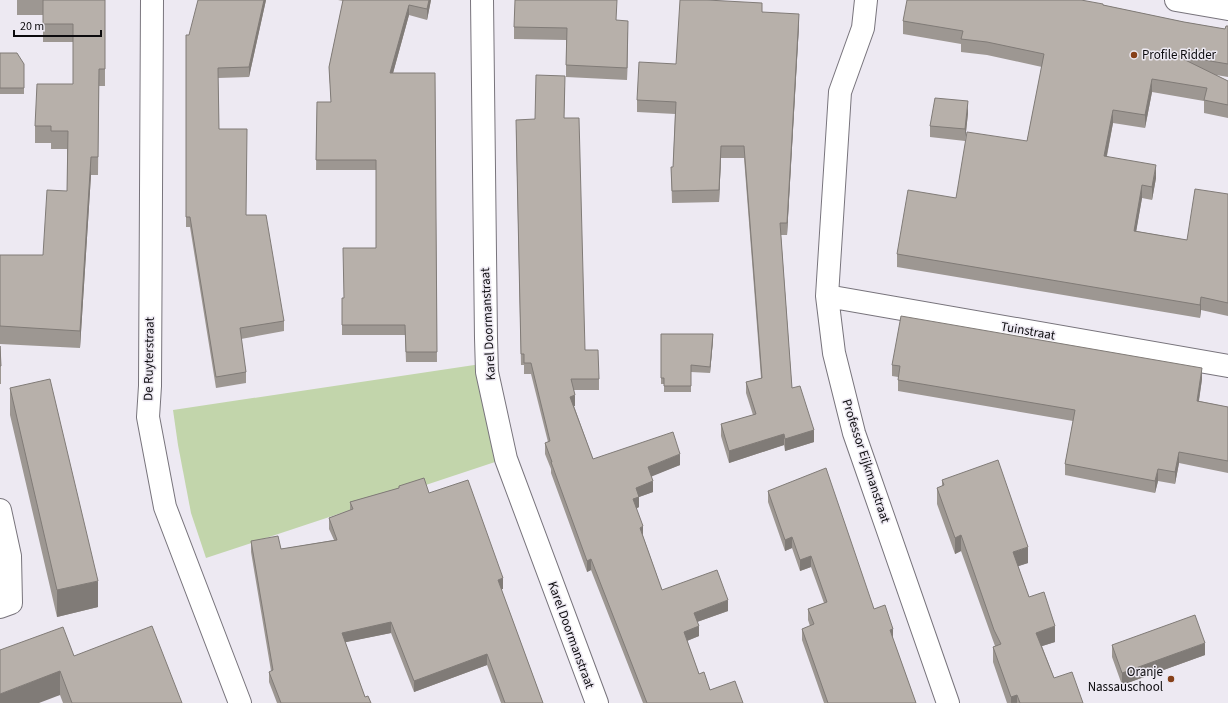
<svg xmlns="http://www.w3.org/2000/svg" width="1228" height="703" font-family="'Source Sans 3',sans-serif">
<rect width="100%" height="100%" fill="#ede9f2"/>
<path fill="#c2d5ab" d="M481,364l17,97 -292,97 -15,-45 -13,-68 -5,-35z"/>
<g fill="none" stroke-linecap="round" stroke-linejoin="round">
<defs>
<path id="minor" d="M152,0l-2,386 -2,31 17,90 75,196
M482,0l4,338 1,34 19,87 91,244
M866,0l-3,28 -23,64 -13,204 7,57 20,80 94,270
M1176,0l52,9
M827,296l401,70
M0,510l10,46 1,47 -11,4"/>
</defs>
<use href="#minor" stroke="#78747c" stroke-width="24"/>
<use href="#minor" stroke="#fff" stroke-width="22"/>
</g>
<path fill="#9d9792" d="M17,0h88v86h-6l-1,89h-7l-11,173 -80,-4v-89h43l24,-64v-42h-16v-6h-16v-17l38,-42v-42h-30v-27h-26z
M266,0l-17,77 -31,1 1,51 27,86 38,106v10l-43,8 5,33v11l-30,5 -26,-161h-4v-192h3z
M338,0h93l-4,20 -18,-5 -16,58h42l2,289h-31l-1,-27h-63v-37h2l32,-50v-78h-60l1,-68h14l-2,-35 14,-66z
M1103,5l81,17 41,7 3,-3v51l-12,-2 12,6v37l-24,-5v-12l-52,-9 -7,36 -32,-5 -6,33 49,22 -4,22 -10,-2 -6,33 51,9 41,-46v122l-27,-6 -1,8 -303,-51v-13l59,-56 71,-57 15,-74 -55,-12 -26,-3v-8l-58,-10v-13z
M762,12l37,13 -12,210h-6l11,153 22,54 -29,9 -1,-6 -55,18 -8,-27v-12l32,-9 -7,-22v-11l15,-4 -17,-220h-23l-2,44 -47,1 -1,-36h2l2,-53 -38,-2v-12l39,-36z
M616,20l12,13 -1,47 -61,-3v-37l-52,-1v-12z
M0,53l24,11v30h-24z
M565,87l-1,31 21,232 14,29v11h-25l1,16h-1l19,53 87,6 -29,11 2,16 -14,5v10l-3,2 7,27 19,54 66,21 -31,11 2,14 -12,5 12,33 11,16 33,13h-100l-52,-133 -4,2 -36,-99v-4l-6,-15v-11l3,-1 -17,-68h-7v-9h-3l-5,-235 19,-11z
M968,113l-3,28 -35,-4v-11z
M661,334l52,6 -3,33 -19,-1v20h-27v-8h-3z
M0,346l1,20v18h-1z
M892,365l310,14 -3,22 29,6v66l-49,-10 -4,21 -17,-3 -3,12 -90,-18v-11l8,-43 -175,-30v-14l-6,-1z
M10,388l88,219 -41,10 -47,-202z
M942,480l86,83 -10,3 11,31 26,45 -13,4 12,32 29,25h-76l-14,-41v-15l2,-1 -34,-95 -6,3 -18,-50v-16l5,-2z
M399,486l30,7 74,96h-2l42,114h-42l-14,-38 -73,27 -23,-59 -46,9 20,55 6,6h-94l-8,-21v-10l2,-1 -20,-119v-11l30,8 53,-9 -5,-11v-11l21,-8v-8l49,-14z
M768,491l106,118 19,30 23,64h-92l-22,-63v-11l8,-3 -2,-6v-11l16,-6 -13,-36 -11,4 -8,-23 -7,3 -17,-49z
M1112,645l93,10 -83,30 -10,-28z
M74,656l108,47h-119l-3,-8 -60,8z"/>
<path fill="#807b77" d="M264,0h2l-17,77v-10z
M429,0h2l-4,20v-11z
M409,5v10l-19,69v-11z
M799,14v11l-12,210v-12z
M628,21v12l-1,47v-12z
M1152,79v13l-7,36v-13z
M968,101v12l-3,28v-12z
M1113,110v13l-9,46v-13z
M721,146v12l-2,44v-12z
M91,157v18l-11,173v-17z
M1156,165v13l-4,22v-13z
M1142,185v13l-8,46v-13z
M1201,297v13l-1,8v-13z
M713,334v6l-3,33v-6z
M1202,368v11l-5,33v-11z
M575,395v11l-5,1v-10z
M814,430v12l-29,9v-12z
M784,434v11l-55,18v-12z
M1179,452v11l-4,21v-12z
M680,454v11l-32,13v-11z
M1158,469v12l-3,12v-12z
M653,481v11l-14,5v10l-6,3v-11l3,-11z
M643,526v11l-3,-9z
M961,535v16l-6,3v-16z
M792,537v11l-7,3v-11z
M1028,547v16l-15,5v-16z
M811,556v11l-11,4v-11z
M591,559v11l-4,2v-11z
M503,578v11l-5,1v-10z
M98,581v26l-41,10v-27z
M728,600v11l-34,12v-10z
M391,622v11l-49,10v-10z
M699,626v10l-15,6v-10z
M1055,626v16l-19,6v-15z
M893,629v11l-3,-10z
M1205,643v12l-83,30v-12z
M487,654v11l-73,27v-11z
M60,671v24l-21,8h-39v-9z
M1017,695v8h-6v-6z"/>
<path fill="#b7b0aa" stroke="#807b77" d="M43,0h62v69h-6l-1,88h-7l-11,174 -80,-5v-71h43l4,-65 20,1 1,-60h-17v-5h-16l2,-42h36v-60h-30z
M198,0h66l-15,67 -31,1 1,61h28l-1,86h20l18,106 -44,7 6,44 -30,5 -26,-160h-4v-182h3z
M343,0h86l-2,9 -18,-4 -19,68h45l2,279h-31l-1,-27h-63v-27h2l-1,-50h33v-88h-60l1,-58h14l-2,-35z
M515,0h102l-1,20 12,1 -1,47 -61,-3 1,-37 -53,-1z
M680,0h27l55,3v9l37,2 -12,209h-7l12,165 8,-2 14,44 -29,9 -1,-5 -55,17 -8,-27 35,-10 -10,-32 16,-4 -18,-232h-23l-2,44 -47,1 -1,-24h2l3,-65 -39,-2 2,-38 37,2z
M907,0h174l22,4v1l81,17 41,7 1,-3h2v38l-53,-9 53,26v24l-24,-5 3,-12 -55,-9 -7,36 -32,-5 -9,46 52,9 -4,22 -10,-2 -8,46 53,9 8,-51 33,5v109l-27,-6 -1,8 -303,-51 11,-64 48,8 11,-66 60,9 17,-87 -57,-12 -26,-3 2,-8 -60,-10z
M0,53h17l7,11v24h-24z
M536,75l29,1 -1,42h15l6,232h13l1,29h-28l4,16 -5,2 23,62 80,-27 7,22 -32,13 5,14 -17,7 3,9 -6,2 10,27 -3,2 22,62 55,-20 11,30 -34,13 5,13 -15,6 15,42 5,-2 6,18 25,-9 8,22h-96l-56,-144 -4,2 -36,-99h1l-7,-19 5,-2 -19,-78h-7v-9h-3l-5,-234 19,-1z
M935,98l33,3 -3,28 -35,-3z
M901,316l301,52 -5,33 31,6v54l-49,-9 -4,20 -17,-3 -3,12 -90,-17 10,-54 -177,-30 2,-14 -8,-1z
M661,334h52l-3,33 -19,-2v21h-27v-8h-3z
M0,346l1,20h-1z
M50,379l48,202 -41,9 -47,-202z
M998,460l30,87 -15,5 16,45 15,-5 11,34 -19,7 18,45 18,-6 11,31h-63l-3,-8 -6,2 -18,-50 8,-3 -7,-14 -33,-95 -6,3 -18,-50 7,-3 -2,-5z
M826,468l48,141 11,-4 8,24 -3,1 26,73h-88l-26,-74 12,-5 -6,-15 19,-7 -16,-46 -11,4 -8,-23 -7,3 -17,-49z
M424,478l5,15 39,-13 35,98 -5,2 45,123h-38l-18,-49 -73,27 -23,-59 -49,11 23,64 3,-1 3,7h-90l-12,-31 4,-2 -22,-129 27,-5 3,13 56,-9 -8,-22 24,-9 -3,-7 49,-14v-2z
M1195,615l10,28 -83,30 -10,-28z
M152,626l30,77h-110l-12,-32 -60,23v-44l63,-23 11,29z"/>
<g fill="#864019" stroke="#ede9f2" stroke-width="1.5">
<circle cx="1134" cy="55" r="4"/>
<circle cx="1171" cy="679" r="4"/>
</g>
<g text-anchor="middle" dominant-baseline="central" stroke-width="3" stroke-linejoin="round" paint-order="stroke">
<g font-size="13" fill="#0c0b0e" stroke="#ede9f2" text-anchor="start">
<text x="1142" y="55">Profile Ridder</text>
<text x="1163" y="672" text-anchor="end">Oranje<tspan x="1163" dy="15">Nassauschool</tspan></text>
</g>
<g font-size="13" fill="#0c0b0e" stroke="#ede9f2">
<text transform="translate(488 324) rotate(-93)">Karel Doormanstraat</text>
<text transform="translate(1028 331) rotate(10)">Tuinstraat</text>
<text transform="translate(149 359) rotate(-89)">De Ruyterstraat</text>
<text transform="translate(866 461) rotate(72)">Professor Eijkmanstraat</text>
<text transform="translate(571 635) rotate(70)">Karel Doormanstraat</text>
</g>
</g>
<path d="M14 30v6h87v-6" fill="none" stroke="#0c0b0e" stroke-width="2"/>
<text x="20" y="30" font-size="12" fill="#0c0b0e" stroke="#ede9f2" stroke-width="3" paint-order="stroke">20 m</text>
</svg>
